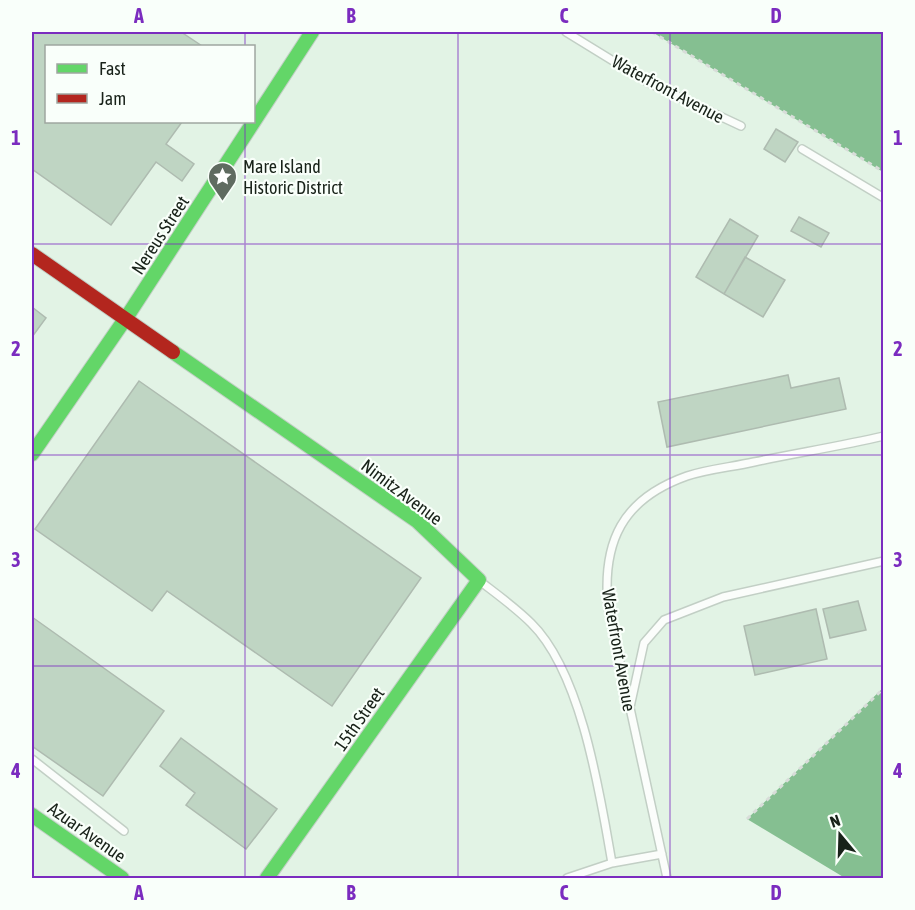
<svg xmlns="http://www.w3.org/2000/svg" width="915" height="910" font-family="'Asap Condensed',sans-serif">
<rect width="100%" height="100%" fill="#e2f3e5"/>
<path fill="#85bf91" d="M652,32h231v140z
M883,688v190h-38l-98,-59z"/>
<path fill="#bfd5c3" stroke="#aebbb0" stroke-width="1.5" d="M32,32h149l21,14h-156v76h136l-16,22 28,20 -12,17 -26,-19 -45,63 -79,-56z
M776,129l22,13 -13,20 -21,-13z
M799,217l30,16 -8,14 -30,-16z
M730,219l28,17 -34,58 -28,-17z
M745,257l40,23 -22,37 -39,-23z
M32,307l14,11 -14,19z
M788,375l3,13 48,-10 7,31 -179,38 -9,-45z
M139,381l282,197 -89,128 -165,-115 -15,20 -117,-82z
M858,601l8,29 -36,8 -7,-29z
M816,609l11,50 -72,16 -11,-49z
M32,617l132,94 -61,85 -71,-50z
M181,738l96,71 -31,40 -60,-44 9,-12 -35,-27z"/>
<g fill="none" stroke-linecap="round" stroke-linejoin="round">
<defs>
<path id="lane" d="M566,32l83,51 92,43
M802,149l82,49
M481,582c17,13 35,26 50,41 51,50 69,172 81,240
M630,707l14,-64 20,-23 59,-23 161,-36
M32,759l92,72
M567,878l45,-15 50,-9
M667,878l-59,-271c-6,-65 14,-108 79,-131 21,-7 45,-9 67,-14 43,-9 87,-16 130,-26"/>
<path id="fast" d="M173,352l244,169 62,59 -212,298
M32,454l98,-142 182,-280
M32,815l90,63"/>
<path id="jam" d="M32,254l141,98"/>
</defs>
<use href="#lane" stroke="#c2cfc5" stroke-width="10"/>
<use href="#fast" stroke="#c2cfc5" stroke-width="16"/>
<use href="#jam" stroke="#c2cfc5" stroke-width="16"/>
<path stroke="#d8ddd9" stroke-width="3" stroke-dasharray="4.5 4.5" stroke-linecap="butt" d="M652,32l232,140
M747,819l137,-131"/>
<use href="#lane" stroke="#fbfdfb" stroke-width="7"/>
<use href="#fast" stroke="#63d668" stroke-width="14"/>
<use href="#jam" stroke="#b3261e" stroke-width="14"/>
</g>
<path fill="none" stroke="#7b2cbf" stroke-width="1.5" stroke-opacity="0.55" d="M245,32v14M458,32v846M670,32v846M245,122v756M32,244h852M32,455h852M32,666h852"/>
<defs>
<symbol id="sight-pin" viewBox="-11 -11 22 30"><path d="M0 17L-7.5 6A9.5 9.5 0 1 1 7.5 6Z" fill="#5f6b60" stroke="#f9fffa"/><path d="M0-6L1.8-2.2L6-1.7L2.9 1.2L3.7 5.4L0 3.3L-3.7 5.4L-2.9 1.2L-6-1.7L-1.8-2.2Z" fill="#fff"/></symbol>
</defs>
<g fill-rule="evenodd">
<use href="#sight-pin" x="206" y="160" width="33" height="45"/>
</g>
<g text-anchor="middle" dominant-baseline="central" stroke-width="4.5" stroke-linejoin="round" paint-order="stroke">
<g font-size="18" fill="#182219" stroke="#f9fffa">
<text transform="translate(668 89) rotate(28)">Waterfront Avenue</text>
<text transform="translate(160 235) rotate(-57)">Nereus Street</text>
<text transform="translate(402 492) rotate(37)">Nimitz Avenue</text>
<text transform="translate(619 650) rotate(80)">Waterfront Avenue</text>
<text transform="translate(359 719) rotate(-55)">15th Street</text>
<text transform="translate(87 832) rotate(35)">Azuar Avenue</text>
</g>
<g font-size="18" fill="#182219" stroke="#f9fffa" text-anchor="start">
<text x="243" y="166">Mare Island<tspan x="243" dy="21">Historic District</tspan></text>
</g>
</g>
<rect width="915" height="910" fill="none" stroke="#f9fffa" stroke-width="66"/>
<rect x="45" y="45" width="210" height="78" fill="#f9fffa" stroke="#9fa7a0" stroke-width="1.5"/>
<rect x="57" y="64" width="30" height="9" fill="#63d668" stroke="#9fa7a0" stroke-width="1.5"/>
<text x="99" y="75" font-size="18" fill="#182219">Fast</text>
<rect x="57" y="94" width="30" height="9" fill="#b3261e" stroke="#9fa7a0" stroke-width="1.5"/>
<text x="99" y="105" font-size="18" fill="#182219">Jam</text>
<g transform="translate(840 835) rotate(341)" stroke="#f9fffa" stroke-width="4.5" paint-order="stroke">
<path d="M0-4.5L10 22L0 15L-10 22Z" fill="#182219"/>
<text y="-9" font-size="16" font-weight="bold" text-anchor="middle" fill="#182219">N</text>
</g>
<rect x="33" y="33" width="849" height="844" fill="none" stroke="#7b2cbf" stroke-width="2"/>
<g font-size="20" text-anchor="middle" font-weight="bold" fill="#7b2cbf">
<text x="139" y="23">A</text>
<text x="351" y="23">B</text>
<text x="564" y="23">C</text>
<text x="776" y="23">D</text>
<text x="16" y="145">1</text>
<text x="898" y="145">1</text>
<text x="16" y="356">2</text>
<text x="898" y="356">2</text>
<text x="16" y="567">3</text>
<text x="898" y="567">3</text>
<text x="16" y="778">4</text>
<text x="898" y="778">4</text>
<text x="139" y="900">A</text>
<text x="351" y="900">B</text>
<text x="564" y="900">C</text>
<text x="776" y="900">D</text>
</g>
</svg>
